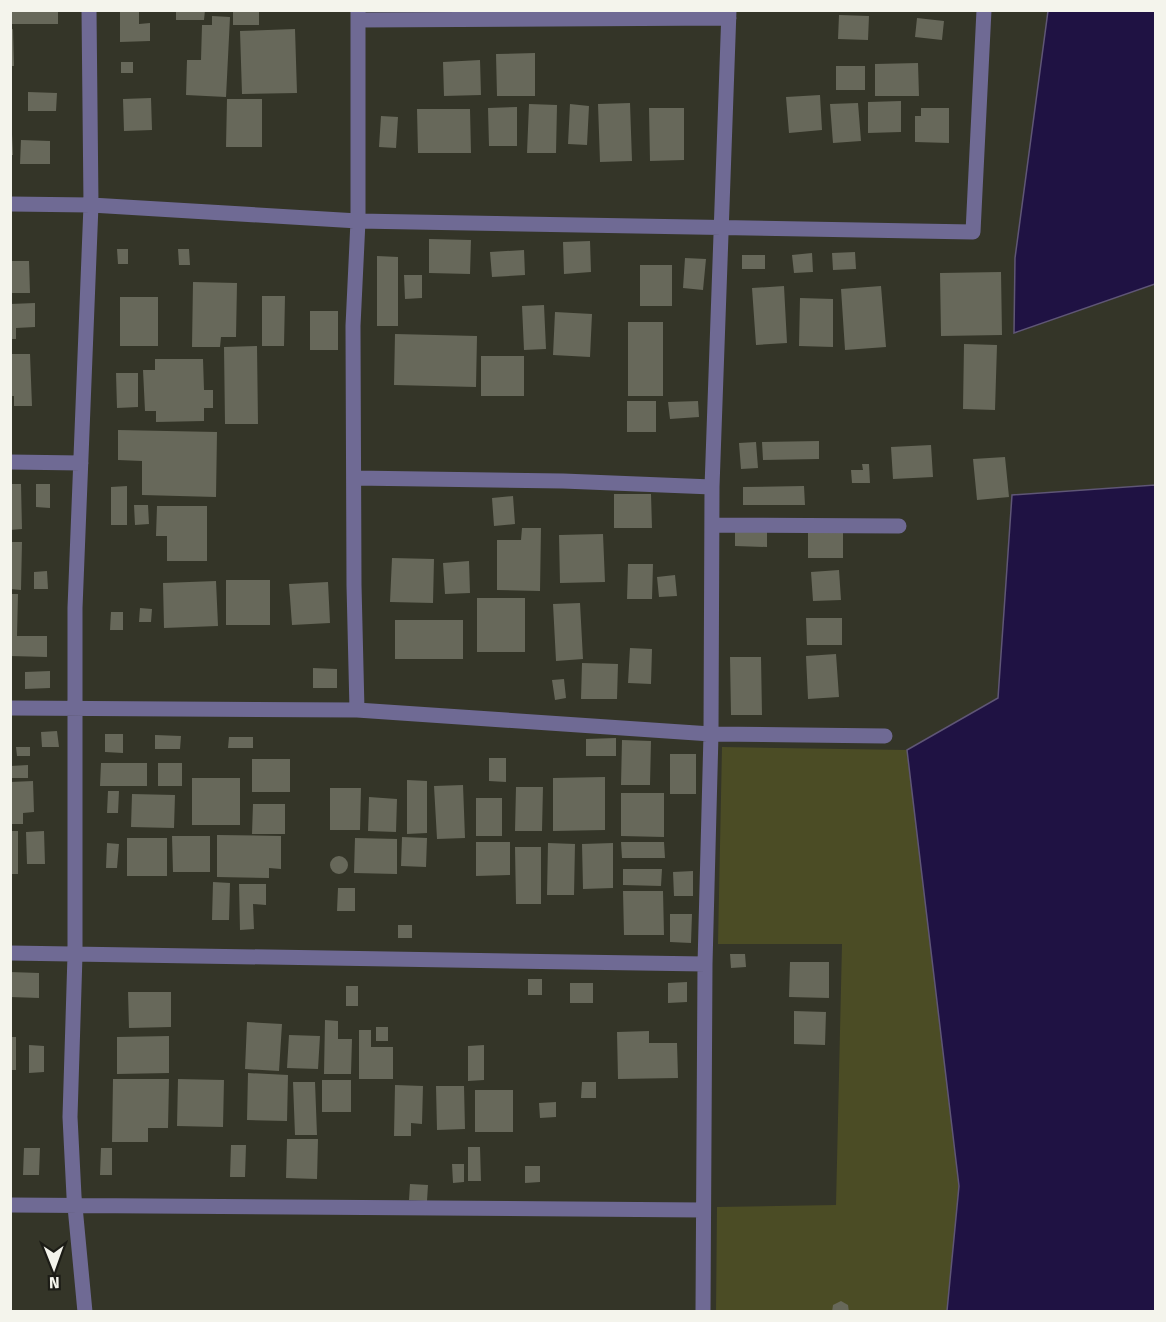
<svg xmlns="http://www.w3.org/2000/svg" width="1166" height="1322" font-family="'Fira Sans',sans-serif">
<rect width="100%" height="100%" fill="#343528"/>
<path fill="#4b4c25" d="M722,747l185,3 52,436 -12,125 -231,1 1,-105 119,-2 6,-261h-124z"/>
<path fill="#1f1243" stroke="#5f5676" stroke-width="1.5" d="M1048,11h107v273l-141,49 1,-75z
M1155,485v826h-208l12,-125 -52,-436 91,-52 14,-203z"/>
<path fill="#67685a" d="M10,10h48v14h-48z
M120,10h19v14l11,-1v18l-30,1z
M176,10h29l-1,10h-28z
M233,10h26v15h-26z
M839,15l30,1 -1,24 -30,-1z
M212,16l18,1 -4,80 -40,-2 1,-35h14l1,-35h10z
M917,18l27,3 -2,19 -27,-3z
M13,29l1,37h-4v-36z
M295,29l2,64 -55,1 -2,-63z
M535,53v43h-38l-1,-42z
M480,60l1,35 -37,1 -1,-34z
M121,62h12v11h-12z
M918,63l1,33h-44v-32z
M836,66h29v24h-29z
M28,92l29,1 -1,18h-28z
M820,95l2,35 -33,3 -3,-36z
M151,98l1,32 -28,1 -1,-32z
M227,99h35v48h-36z
M901,101v31l-33,1v-31z
M630,103l2,58 -32,1 -2,-58z
M858,103l3,38 -28,2 -3,-39z
M529,104l28,1 -1,48h-29z
M570,104l19,2 -2,39 -19,-1z
M517,107v39h-28l-1,-38z
M649,108h35v52l-34,1z
M921,108h28v35l-34,-1v-26h6z
M417,109h53l1,44h-53z
M381,116l17,1 -2,31 -17,-1z
M10,134h2l1,21h-3z
M21,140l29,1v23h-30z
M429,239l42,1 -1,34 -41,-1z
M590,241l1,31 -27,2 -1,-32z
M117,249h11v15h-10z
M178,249h11l1,16h-11z
M524,250l1,25 -33,2 -2,-25z
M855,252l1,17 -23,1 -1,-17z
M812,253l1,19 -19,1 -2,-18z
M742,255h23v14h-23z
M377,256l21,1v69h-21z
M685,258l21,1 -3,31 -20,-2z
M10,261h19l1,32h-20z
M640,265h32v41h-32z
M1001,272l1,63 -61,1 -1,-63z
M404,275h18v23l-17,1z
M193,282l44,1 -1,54h-15l-1,10h-28z
M784,286l3,57 -31,2 -4,-57z
M881,286l5,61 -41,3 -4,-61z
M262,296h23l-1,50h-22z
M120,297h38v49h-38z
M800,298l33,1v48l-34,-1z
M35,303v24l-19,1v11h-6v-35z
M544,305l2,44 -22,1 -2,-44z
M310,311h28v39h-28z
M555,312l37,2 -2,43 -37,-2z
M628,322h35v74h-35z
M395,334l82,2 -1,51 -82,-2z
M964,344l33,1 -2,65 -32,-1z
M257,346l1,78h-33l-1,-77z
M10,354h20l2,52h-18v-10h-4z
M481,356h43v40h-43z
M155,359h48l1,31h9v18h-9v13l-48,1v-11h-11l-2,-41h12z
M116,373h22v34l-21,1z
M627,401h29v31h-29z
M698,401l1,16 -29,2 -2,-17z
M118,430l99,2 -1,65 -74,-2v-34l-24,-1z
M819,441v18l-56,1 -1,-18z
M756,442l2,26 -17,1 -2,-26z
M931,445l2,32 -40,2 -2,-32z
M1005,457l4,40 -32,3 -4,-41z
M862,464h7l1,19h-18l-1,-13h12z
M10,484h11l1,45 -12,1z
M36,484h14v24l-14,-1z
M127,486v39h-16v-38z
M804,486l1,19h-62v-18z
M614,494h37l1,34h-38z
M513,496l2,28 -21,2 -2,-28z
M134,505h14l1,19 -14,1z
M157,506h50v55h-40v-25h-11z
M522,528h19l-1,63 -43,-1v-50h24z
M808,531l35,1v26h-35z
M735,532h32v15l-32,-1z
M603,534l2,48 -45,1 -1,-48z
M10,542h12l-1,48 -11,-1z
M392,558l42,1 -1,44 -43,-1z
M469,561l1,32 -25,1 -2,-31z
M628,564h25l-1,35h-25z
M839,570l2,30 -28,1 -2,-29z
M47,571l1,18h-14v-17z
M675,575l2,21 -18,1 -2,-20z
M226,580h44v45h-44z
M216,581l2,45 -54,2 -1,-45z
M328,582l2,41 -38,2 -3,-41z
M10,594h8l-1,42h30v21l-37,-1z
M477,598h48v54h-48z
M580,603l3,56 -27,2 -3,-57z
M140,608l12,1 -1,13h-12z
M111,612h12v18h-13z
M806,618h36v27h-35z
M395,620h68v39h-68z
M630,648l22,1 -1,35 -23,-1z
M836,654l3,43 -31,2 -2,-43z
M730,657h31l1,58h-31z
M582,663l36,1 -1,35h-36z
M313,668l24,1v19h-24z
M50,671v17l-25,1v-17z
M564,679l2,19 -11,2 -3,-20z
M57,731l2,16h-17l-1,-15z
M105,734h18v19l-18,-1z
M155,735l26,1 -1,13h-25z
M229,737h24v11h-25z
M616,738v18h-30v-17z
M622,740l29,1 -1,44h-29z
M16,747h14v9h-13z
M670,754h26v40h-26z
M489,758h17v24l-17,-1z
M252,759h38v33h-38z
M101,763h46v23h-47z
M158,763h24v23h-24z
M28,765v13h-18v-12z
M605,777v53l-52,1v-53z
M192,778h48v47h-48z
M407,780l20,1v52l-20,1z
M33,781l1,31 -11,1v11h-13v-42z
M463,785l2,53 -28,1 -3,-53z
M516,787h27l-1,44h-27z
M330,788h31l-1,42h-30z
M108,791h11l-1,22h-11z
M621,793h43v44l-43,-1z
M132,794l43,1 -1,33 -43,-1z
M369,797l28,2 -1,33 -28,-1z
M476,798h26v38h-26z
M253,804h32v30h-33z
M10,831h8v43h-8z
M44,831l1,33h-18l-1,-32z
M217,835l64,1v33l-12,-1v10l-52,-1z
M172,836h38v36h-37z
M402,837l25,1 -1,29 -25,-1z
M127,838h40v38h-40z
M355,838l42,1v35l-43,-1z
M476,842h34v33l-34,1z
M621,842h43l1,16h-43z
M107,843l12,1 -2,24h-11z
M548,843l27,1 -1,51h-27z
M613,843v45l-30,1 -1,-45z
M515,847h26v57h-25z
M330 865a9 9 0 1 1 18 0a9 9 0 1 1-18 0Z
M623,869h39l-1,17 -38,-1z
M693,871v25h-19l-1,-24z
M213,882l17,1 -1,37h-17z
M239,884h27v21l-13,-1 1,25 -14,1z
M338,888h17v23h-18z
M623,891h40l1,44h-40z
M670,914h22l-1,29 -21,-1z
M398,925h14v13h-14z
M730,954h15l1,13 -15,1z
M790,962h39v36l-40,-1z
M10,972l29,1v25l-29,-1z
M528,979h14v16h-14z
M687,982v20l-19,1v-20z
M570,983h23v20h-23z
M346,986h12v20h-12z
M128,992h43v35l-42,1z
M794,1011l32,1 -1,33 -31,-1z
M325,1020l13,1v18h14l-1,35h-27z
M247,1022l35,2 -3,47 -34,-2z
M376,1027h12v14h-12z
M359,1030h12v17h22v32h-34z
M649,1031v12h28l1,35 -60,1 -1,-47z
M289,1035l31,1 -2,33 -31,-1z
M169,1036v37l-52,1v-37z
M10,1037h6v33h-6z
M29,1045l15,1v26l-15,1z
M484,1045v35l-16,1v-35z
M248,1073l40,2 -1,46 -40,-1z
M113,1079h56l-1,49h-20v14h-36z
M178,1079l46,1 -1,47 -46,-1z
M322,1080h29v32h-29z
M293,1082h22l2,53h-22z
M582,1082h14v16h-15z
M395,1085l28,1 -1,38 -11,-1v13h-17z
M436,1086h28l1,43 -28,1z
M475,1090h38v42h-38z
M556,1102v15l-16,1 -1,-15z
M287,1139h31l-1,40 -31,-1z
M231,1145h15l-1,32h-15z
M468,1147h12l1,34h-13z
M24,1148h16l-1,27h-16z
M101,1148h11v27h-12z
M452,1164h12v18l-11,1z
M525,1166h15v16l-15,1z
M410,1184l18,1 -1,16 -18,-1z
M841,1301l7,4 1,7h-17l1,-7z"/>
<g fill="none" stroke-linecap="round" stroke-linejoin="round">
<path stroke="#6f6a94" stroke-width="15" d="M358,20l371,-2
M10,204l81,1 267,16 615,11 11,-222
M10,462l71,1
M354,478l209,3 149,6
M712,525l187,1
M10,708l347,2 354,24 174,2
M357,710l-3,-125 -1,-259 5,-105v-211
M10,953l695,11
M10,1205l693,5
M85,1312l-11,-116 -4,-79 5,-162v-347l16,-403 -2,-195
M703,1312l2,-348 6,-230 1,-247 17,-477"/>
</g>
<rect width="1166" height="1322" fill="none" stroke="#f4f4ec" stroke-width="24"/>
<g transform="translate(54 1268) rotate(179)" stroke="#1c1c16" stroke-width="4.5" paint-order="stroke">
<path d="M0-4.5L10 22L0 15L-10 22Z" fill="#f4f4ec"/>
<text y="-9" font-size="16" font-weight="bold" text-anchor="middle" fill="#f4f4ec">N</text>
</g>
</svg>
